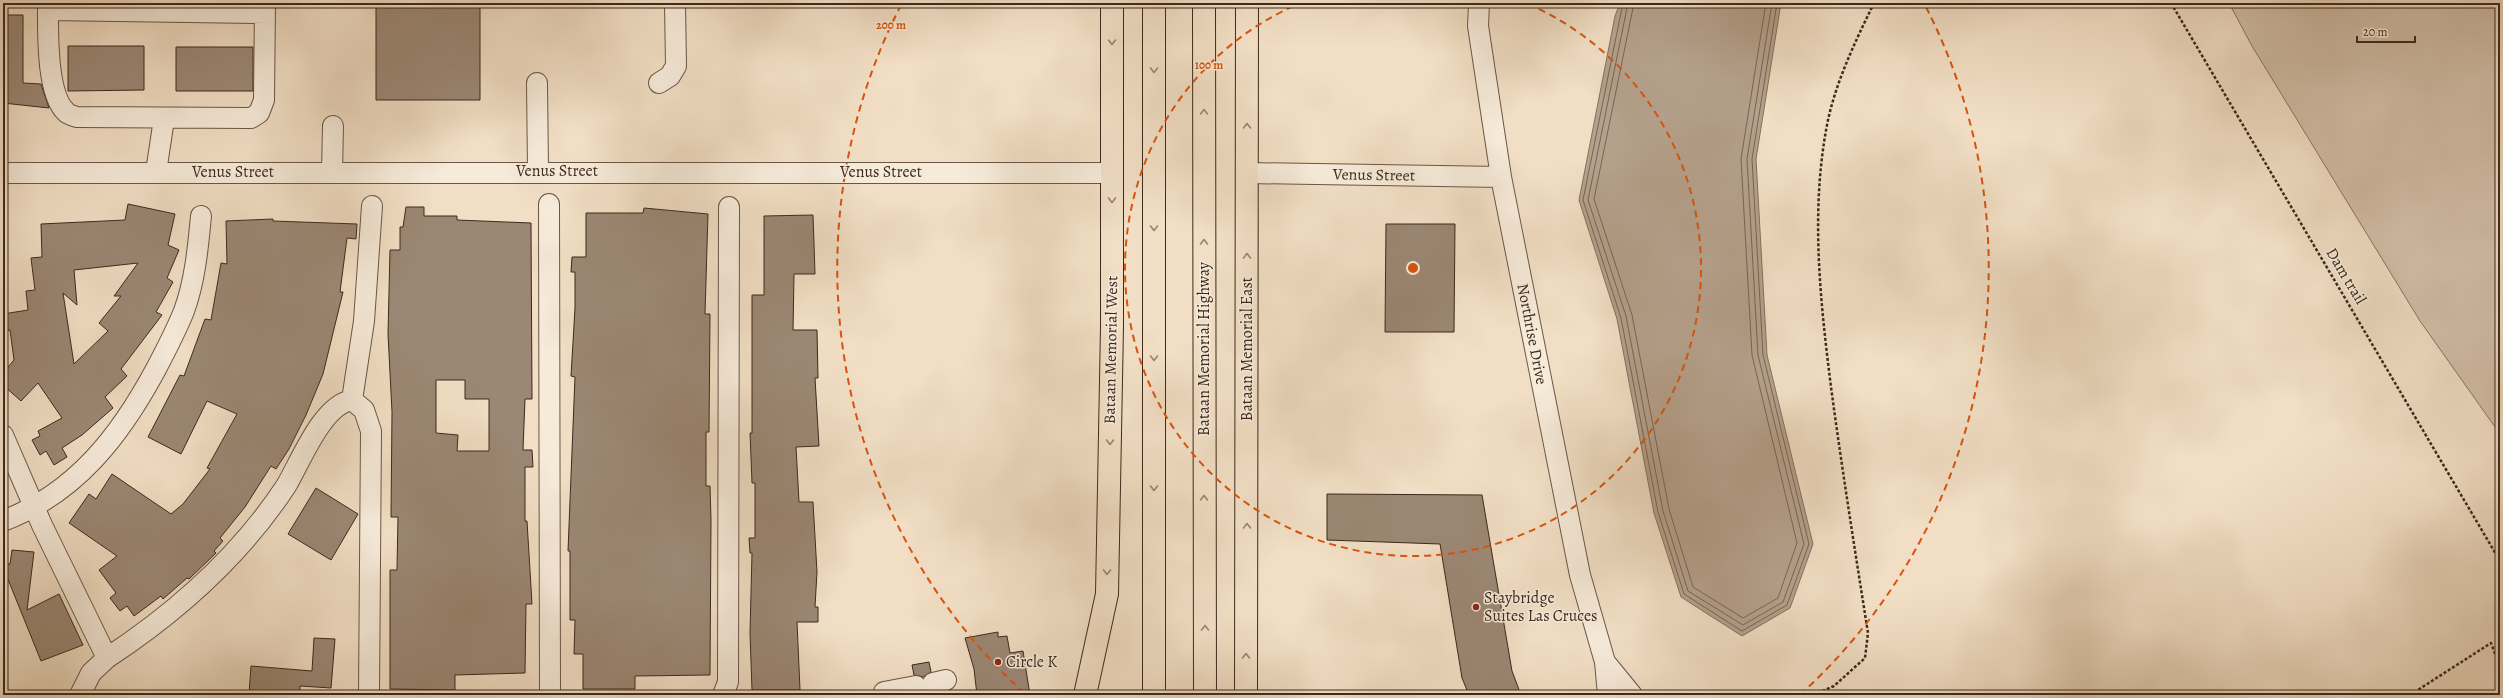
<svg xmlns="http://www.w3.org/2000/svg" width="2503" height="698" font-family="Alegreya,serif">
<rect width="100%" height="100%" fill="#f1dec4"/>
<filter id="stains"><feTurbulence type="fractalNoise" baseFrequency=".005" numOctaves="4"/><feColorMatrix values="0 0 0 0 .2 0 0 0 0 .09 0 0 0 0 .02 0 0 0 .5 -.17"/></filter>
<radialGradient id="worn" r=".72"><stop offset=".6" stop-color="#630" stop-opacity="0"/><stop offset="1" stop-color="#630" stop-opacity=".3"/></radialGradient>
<path fill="#d2bfa8" stroke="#887462" d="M2229,3h271v431l-80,-113 -168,-275z"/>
<path fill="#b4a08b" stroke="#84705f" d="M1620,3h161l-25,156 11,196 46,189 -23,64 -48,28 -61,-39 -27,-84 -37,-194 -38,-119 36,-184z"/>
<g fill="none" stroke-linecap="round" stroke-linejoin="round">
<path stroke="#786454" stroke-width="1" d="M1623,3l-40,197 38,118 37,194 26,82 58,37 45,-26 22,-61 -46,-189 -11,-196 25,-156
M1628,3l-40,197 38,116 37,195 25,80 55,34 40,-23 21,-58 -46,-189 -11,-196 25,-156
M1634,3l-40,196 38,116 37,194 24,78 50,31 35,-20 19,-55 -45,-188 -11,-196 25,-156"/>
</g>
<path fill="#9b8774" stroke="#3d291d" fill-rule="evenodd" d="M376,3h104v97h-104z
M3,15h20v68l18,1 8,24 -46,-5z
M68,46h76v44l-76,1z
M176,47h77v44h-77z
M128,204l47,10 -7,31 11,5 -12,28 6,4 -17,30 6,3 -41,54 6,7 -22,21 8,11 -31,27 -20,13 5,9 -13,8 -8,-14 -6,4 -8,-15 8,-4 -2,-5 24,-13 -24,-35 -17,18 -18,-16v-12l11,-13 -4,-30 -7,1v-17l25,-4 -2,-19 9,-1 -4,-32 11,-1 -1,-33 84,-4zM138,263l-24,33h7l-22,27 9,8 -34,33 -11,-71 14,12 -3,-35z
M406,207h18v9h33v4l74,3 1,176h-7l-2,51h9l1,17h-8v54h2l5,83h-6l-1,69 -70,2v15l-65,-1v-119h7l1,-53h-7l1,-105 -4,-78 2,-84h10v-23h3zM436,380h29v19h24v52h-32l1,-16 -22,-2z
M644,208l64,6 -3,100h5l-1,118h-3v54h4l1,34 -1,155 -75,1v13h-52v-35h-9l1,-34h-5v-69h-2l7,-174 -4,-1 4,-68v-36h-4l1,-15h14v-44h57z
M813,215l2,59h-21l-1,56h24l1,48h-3l4,68 -23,1 3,55h14l4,70 -2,35h3v15h-21l3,68h-48l-2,-57 2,-80h-2l-1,-15h6v-55h-3l-2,-50h2v-138h12v-79z
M273,219v2l84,3 -1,15 -9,-1 -7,54h3l-20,82 -17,41 -17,34 -13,20 -5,-3 -26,41 -25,31 3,3 -9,10 2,2 -27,26 -2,-1 -24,21 -2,-3 -27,20 -7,-10 -7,5 -10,-13 6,-5 -17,-23 18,-14 -48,-33 20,-29 7,5 16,-25 59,40 12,-10 27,-35 -3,-1 30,-54 -30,-13 -26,53 -33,-17 32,-62 4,1 21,-57 6,1 10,-57 6,1 -1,-43z
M1386,224h69l-1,108h-69z
M316,488l42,26 -27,46 -43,-26z
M1327,494l155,1 30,176 9,24h-52l-7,-17 -22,-134 -113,-4z
M12,550l22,2 -7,58 32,-16 24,51 -42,16 -38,-94v-3h7z
M998,632v5l9,-1 3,17 13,-2 7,44h-53l-3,-26 -9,-31z
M314,638l21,1 -4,49 -31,-2v9l-51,-1 2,-28 61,5z
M929,662l2,10 -8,5 -9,-2 -2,-10z"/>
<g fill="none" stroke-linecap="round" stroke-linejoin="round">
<defs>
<path id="minor" d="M48,3c0,26 -2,91 18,109 2,3 8,4 11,5l174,1 8,-5 5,-13 1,-97
M1479,3l-1,23 23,151 79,398 25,87 3,33
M48,10l217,3
M537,83l1,88
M659,83l11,-7 6,-10 -1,-63
M156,172l8,-53
M332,172l1,-46
M3,173h1109
M1247,173l254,4
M549,204l1,491
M3,435l39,90 65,133 -16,15 -11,22
M3,521c73,-28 117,-85 153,-152 10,-19 20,-38 28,-58 11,-30 14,-63 17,-95
M107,658c70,-46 133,-102 179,-172 15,-25 36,-81 66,-86
M1605,662l27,33
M933,683l13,-3
M884,692l32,-6
M369,695l2,-264 -7,-21 -12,-10 12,-79 8,-115
M723,695l5,-13 1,-475"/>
<path id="major" d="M1085,695l22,-101 5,-268v-323
M1246,695l1,-692"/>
<path id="highway" d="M1204,3l1,692
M1154,695v-692"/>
</defs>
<use href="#minor" stroke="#6a5647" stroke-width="22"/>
<use href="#major" stroke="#3d291d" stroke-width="24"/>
<use href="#highway" stroke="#3d291d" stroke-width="24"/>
<path stroke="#3d291d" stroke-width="2.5" stroke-dasharray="3 2" stroke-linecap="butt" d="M2171,3l329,558
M1813,695l21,-9 31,-28 3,-25c-13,-82 -26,-164 -37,-246 -11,-88 -21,-179 -3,-267 9,-41 28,-80 46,-117
M2410,695l81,-52 9,24"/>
<use href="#minor" stroke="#f6ead9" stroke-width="20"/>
<use href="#major" stroke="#f1dec4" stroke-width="22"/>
<use href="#highway" stroke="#f1dec4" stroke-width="22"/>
</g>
<defs><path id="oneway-chevron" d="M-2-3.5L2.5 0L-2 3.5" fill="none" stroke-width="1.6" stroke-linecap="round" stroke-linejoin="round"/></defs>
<g stroke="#978470">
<use href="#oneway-chevron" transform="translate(1112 42) rotate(90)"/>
<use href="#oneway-chevron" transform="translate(1154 70) rotate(90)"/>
<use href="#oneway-chevron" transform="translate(1204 112) rotate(-90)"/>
<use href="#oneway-chevron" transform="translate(1247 126) rotate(-90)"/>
<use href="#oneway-chevron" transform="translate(1112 200) rotate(90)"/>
<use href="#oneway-chevron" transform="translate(1154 228) rotate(90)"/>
<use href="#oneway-chevron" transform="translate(1204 242) rotate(-90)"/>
<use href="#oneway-chevron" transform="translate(1247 256) rotate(-90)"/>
<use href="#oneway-chevron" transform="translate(1154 358) rotate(90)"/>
<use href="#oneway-chevron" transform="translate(1110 442) rotate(91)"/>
<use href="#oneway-chevron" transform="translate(1154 488) rotate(90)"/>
<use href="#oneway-chevron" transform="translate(1204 498) rotate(-90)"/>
<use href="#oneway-chevron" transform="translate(1247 526) rotate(-90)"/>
<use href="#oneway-chevron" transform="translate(1107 572) rotate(91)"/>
<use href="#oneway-chevron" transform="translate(1205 628) rotate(-90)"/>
<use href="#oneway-chevron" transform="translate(1246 656) rotate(-90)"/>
</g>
<g fill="none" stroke="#d7540e" stroke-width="2" stroke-dasharray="7 5">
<path d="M1528 4A288 288 0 1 1 1298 4"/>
<path d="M1024 693A576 576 0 0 1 900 7M1926 7A576 576 0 0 1 1802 693"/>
</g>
<g fill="#8f2418" stroke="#f6ead9" stroke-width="1.5">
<circle cx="1476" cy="607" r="4"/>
<circle cx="998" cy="662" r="4"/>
</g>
<g text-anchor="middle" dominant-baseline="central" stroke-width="3" stroke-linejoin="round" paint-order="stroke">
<g font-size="16" fill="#3d291d" stroke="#f6ead9">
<text x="557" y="171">Venus Street</text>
<text x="233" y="172">Venus Street</text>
<text x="881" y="172">Venus Street</text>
<text transform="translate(1374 175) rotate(1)">Venus Street</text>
<text transform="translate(2346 276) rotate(59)">Dam trail</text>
<text transform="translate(1532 334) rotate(79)">Northrise Drive</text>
<text transform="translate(1204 349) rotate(-90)">Bataan Memorial Highway</text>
<text transform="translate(1247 349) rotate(-90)">Bataan Memorial East</text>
<text transform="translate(1111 350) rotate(-89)">Bataan Memorial West</text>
</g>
<g font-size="16" fill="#3d291d" stroke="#f6ead9" text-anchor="start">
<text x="1484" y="598">Staybridge<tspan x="1484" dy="18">Suites Las Cruces</tspan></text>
<text x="1006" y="662">Circle K</text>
</g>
</g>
<circle cx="1413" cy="268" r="6" fill="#d7540e" stroke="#f6ead9" stroke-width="2"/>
<g font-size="12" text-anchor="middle" font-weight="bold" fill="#d7540e" stroke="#f6ead9" stroke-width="3" stroke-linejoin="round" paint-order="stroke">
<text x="891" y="29">200 m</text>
<text x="1209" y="69">100 m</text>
</g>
<rect width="2503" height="698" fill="none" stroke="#f1dec4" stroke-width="16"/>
<rect x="4" y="4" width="2495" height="690" fill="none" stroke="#3d291d" stroke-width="2"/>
<rect x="8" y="8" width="2487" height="682" fill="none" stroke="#3d291d"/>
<path d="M2357 36v6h58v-6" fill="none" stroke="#3d291d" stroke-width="2"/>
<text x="2363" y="36" font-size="12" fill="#3d291d" stroke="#f6ead9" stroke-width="3" paint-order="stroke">20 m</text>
<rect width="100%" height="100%" filter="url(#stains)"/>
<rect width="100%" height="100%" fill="url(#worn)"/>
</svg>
